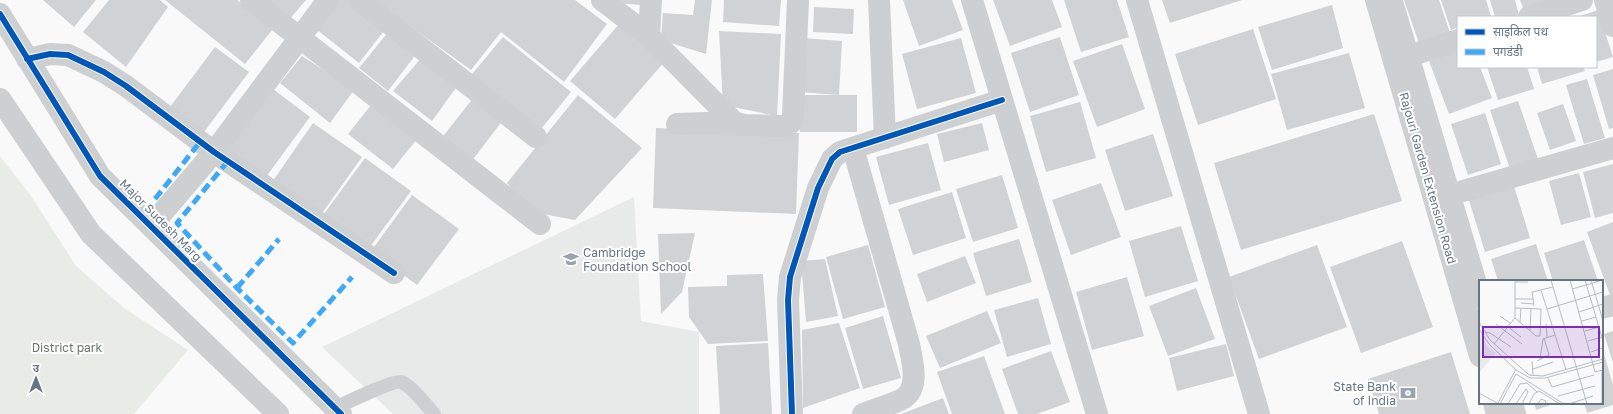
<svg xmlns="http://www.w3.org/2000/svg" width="1613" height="414" font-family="'Golos Text','Noto Sans Devanagari',sans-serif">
<rect width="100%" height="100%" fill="#f9f9f9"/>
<path fill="#e8e9e9" d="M634,197l7,124 58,11v82h-306l-71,-67z"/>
<path fill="#e8ebe6" d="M0,156l31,40 45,70 48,42 64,42 -54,64h-134z"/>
<path fill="#d0d2d3" d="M43,0h53l-22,27z
M109,0h51l8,7 -42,60 -43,-35z
M165,0h72l36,29 -28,35z
M264,0h42l-18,21z
M338,0h14l35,27 -28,36 -43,-34z
M374,0h201l32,24 -43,58 -63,-50 -30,38z
M610,0h33v5l-29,-2z
M695,0h17l-6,54 -45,-14 2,-27 30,2z
M724,0h57l-2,26 -56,-4z
M903,0h49l11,30 -44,16z
M993,0h59l10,27 -52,19z
M1064,0h53l12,37 -48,15z
M1162,0h80l-72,23z
M1404,0h35l12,36 -31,10z
M1441,0h45l5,16 -33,1v10l-7,3z
M1490,0h25l4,15 -7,2h-17z
M1520,0h30l-26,10z
M1332,5l11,43 -71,22 -14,-43z
M814,7l40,2 -1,25 -40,-2z
M1598,10l15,47 -17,5v-45h-19z
M620,23l45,38 -50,58 -45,-38z
M1253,29l23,70 -78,26 -23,-71z
M389,31l28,22 -29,38 -29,-23z
M719,31l62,3 -4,82 -54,-11z
M503,37l68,55 -30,37 -69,-55z
M1060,37l19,58 -49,17 -19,-59z
M802,38l40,3 -3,54 -40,-3z
M961,38l15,55 -59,16 -15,-55z
M1122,44l23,65 -48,18 -24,-66z
M215,47l34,25 -45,60 -34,-25z
M1458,50v17h22l12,31 -43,16 -20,-53z
M1349,53l16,55 -78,22 -16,-56z
M302,56l52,34 -24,33 -50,-40z
M422,57l36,28 -26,36 -39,-30z
M1487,67h40l7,22 -36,11z
M1537,67h46l2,4 -43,13z
M1613,69v59l-4,1 -16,-54z
M1587,79l18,59 -21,6 -18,-59z
M273,89l37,28 -47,64 -36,-30z
M578,95l64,53 -67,72 -43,-8 -25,-29z
M800,95h57v37h-57z
M474,97l29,23 -32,42 -31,-22z
M1518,101l20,58 -28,10 -20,-59z
M1080,102l16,56 -50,14 -16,-56z
M1563,104l13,37 -26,9 -13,-37z
M371,105l46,34 -24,30 -45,-35z
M1485,113l16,51 -33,11 -17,-51z
M1374,114l28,87 -161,49 -27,-87z
M313,123l49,34 -44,62 -48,-34z
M982,123l7,27 -45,12 -7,-28z
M656,128l143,5 -3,81 -143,-6z
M1153,134l20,62 -48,15 -20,-61z
M928,143l13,47 -52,15 -13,-48z
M365,158l46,33 -44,60 -46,-33z
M1613,164v49l-18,5 -12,-46z
M1579,173l12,44 -30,8 -12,-44z
M1002,175l16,53 -45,14 -17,-53z
M1101,183l20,54 -50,18 -19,-55z
M1513,183l17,55 -45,14 -17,-55z
M952,192l14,46 -53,17 -15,-46z
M412,195l47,34 -42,56 -46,-34z
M1613,222v72l-3,1 -23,-63z
M1181,226l17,55 -53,16 -16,-56z
M695,233l-13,59 -21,22 -3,-80z
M1019,239l13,43 -46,14 -13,-43z
M1584,240l14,41h-45l-9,-28z
M1402,241l31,86 -72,26 -31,-86z
M1536,244l12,37h-50l-7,-22z
M868,245l17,62 -42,12 -17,-62z
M1317,245l30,82 -88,32 -30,-82z
M965,256l11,27 -49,19 -10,-28z
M825,259l13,57 -32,6 -5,-61z
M763,274l5,67 -60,3 -19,-27 -1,-30 39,-1v-11z
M1127,277l17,59 -52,14 -16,-58z
M1196,288l19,51 -47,17 -19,-50z
M1038,298l13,46 -44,13 -13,-47z
M987,311l14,32 -61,25 -14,-32z
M883,316l18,62 -38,11 -18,-61z
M839,323l21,65 -57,20 -1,-78z
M1613,331v32l-9,-29z
M768,343l4,71h-52l-4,-68z
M1226,344l8,32 -57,15 -8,-33z
M1602,347l11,38v20l-26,8 -3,-10h18z
M1051,351l19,51 -33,12h-19l-16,-45z
M1451,352l19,62h-91l-11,-35z
M984,356l21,58h-53l-15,-42z
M943,398l6,16h-48z
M1534,403h22l-20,7z"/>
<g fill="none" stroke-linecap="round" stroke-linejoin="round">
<path stroke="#cecfd0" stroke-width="14" d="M335,408c11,-5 58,-28 66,-26 10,3 26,24 33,32"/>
<path stroke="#cecfd0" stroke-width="22" d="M251,0l289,224
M359,0l177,137
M602,0l47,36 85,86 9,3 42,1 6,-3 2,-7 5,-116
M879,0l6,138
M972,0l125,414
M1137,0l122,414
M1376,0l104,356
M1605,0l8,26
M1393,5l87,292
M1529,17l53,-17
M649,36l2,-36
M1409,56l49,-16
M27,59l23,-5 18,1 36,17 22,14 88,66 180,121
M677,124l57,-2
M853,148l56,196c3,16 11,43 -5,54 -8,5 -31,12 -41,16
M1449,195l164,-47
M151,226l63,-74 114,-152
M1602,308l11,-3
M1494,403l3,11
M1512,403l3,11
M792,414l-4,-114 2,-23 28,-89 14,-29 8,-7 162,-52"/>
<path stroke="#cecfd0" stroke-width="22" d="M0,14l100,162 241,238
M0,99l91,135 187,180"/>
<path stroke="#3fa9f5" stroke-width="5" stroke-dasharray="10 5" stroke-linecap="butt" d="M228,161l-51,62 60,65 56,55 59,-66
M155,199l45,-57
M237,288l42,-49"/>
<defs>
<path id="cycleway" d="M0,14l100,162 241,238
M27,59l23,-5 18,1 36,17 22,14 88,66 180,121
M792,414l-4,-114 2,-23 28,-89 14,-29 8,-7 162,-52"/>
</defs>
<use href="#cycleway" stroke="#fff" stroke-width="8"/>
<use href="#cycleway" stroke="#0057b8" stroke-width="6"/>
</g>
<defs>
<symbol id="school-bare" viewBox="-9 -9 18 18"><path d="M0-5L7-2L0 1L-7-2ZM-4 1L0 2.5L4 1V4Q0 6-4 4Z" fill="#99a4ac" stroke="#fff" stroke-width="2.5" paint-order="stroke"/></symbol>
<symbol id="bank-bare" viewBox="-9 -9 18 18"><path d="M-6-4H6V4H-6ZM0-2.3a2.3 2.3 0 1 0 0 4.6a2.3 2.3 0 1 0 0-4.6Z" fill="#99a4ac" stroke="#fff" stroke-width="2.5" paint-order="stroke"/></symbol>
</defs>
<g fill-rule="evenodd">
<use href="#school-bare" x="560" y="248" width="22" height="22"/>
<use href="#bank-bare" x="1397" y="382" width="22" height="22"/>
</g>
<g text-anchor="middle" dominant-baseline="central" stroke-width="4" stroke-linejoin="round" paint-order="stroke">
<g font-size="12" fill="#657683" stroke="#fff">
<text transform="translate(1428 178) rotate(74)">Rajouri Garden Extension Road</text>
<text transform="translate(161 220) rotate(45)">Major Sudesh Marg</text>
</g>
<g font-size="12" fill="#657683" stroke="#fff" text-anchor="start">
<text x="583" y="252">Cambridge<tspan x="583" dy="14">Foundation School</tspan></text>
<text x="1396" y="386" text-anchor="end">State Bank<tspan x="1396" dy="14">of India</tspan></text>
</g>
<g font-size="12" fill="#687a64" stroke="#fff">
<text x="67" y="347">District park</text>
</g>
</g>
<g transform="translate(1479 280)">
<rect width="124" height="124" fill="#f9f9f9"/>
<path d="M0,52l9,15 8,6 -17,20z" fill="#e8ebe6"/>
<path fill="none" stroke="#b5bdc3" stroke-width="1" d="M72,0l36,124M91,0l25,92 8,-2M106,0l18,61M112,0l12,41M36,2h13M93,9l31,-9M62,10l25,80M36,19h18M42,23l13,1M55,26l-2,-14 21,-5M68,29l56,-17M100,32l24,-8M21,36l10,7M36,38l21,18h4l1,-27 -26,-1M103,41l14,-4M0,42l11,18 39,35 14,1 60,-17M41,43l1,-15M17,44l26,20M67,44l1,13M28,46l14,11M0,49l10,15 27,26 14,8h15l58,-16M51,50l1,-22M106,51l14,-4M6,52l5,1 21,14M109,61l14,-4M15,64l21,-26v-38M112,72l12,-4M61,79l3,-20 12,-4M53,81l1,15M58,81l12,-6 -5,-17M54,89l20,-7M37,94l48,30M69,98l4,9 42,-12M0,113l18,10M79,116l37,-10M19,123l18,-34M21,124l16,-30M29,124l12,-20 7,-1 10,9M37,124l10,-15 2,3 -6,12M50,124l5,-10 5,-3 21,13M59,124l3,-5 5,2 -1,3M90,124l24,-8M123,124v-34"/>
<path fill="#7b2cbf" fill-opacity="0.15" stroke="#7b2cbf" stroke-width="2" d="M4,47h116v30h-116z"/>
<rect width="124" height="124" fill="none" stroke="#657683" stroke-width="2"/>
</g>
<rect x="1457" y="16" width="140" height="52" fill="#ffffff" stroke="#c1c8cd"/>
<rect x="1465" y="29" width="20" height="6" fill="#0057b8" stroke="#c1c8cd"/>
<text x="1493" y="36" font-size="12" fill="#657683">साइकिल पथ</text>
<rect x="1465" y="49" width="20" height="6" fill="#3fa9f5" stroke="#c1c8cd"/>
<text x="1493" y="56" font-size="12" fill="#657683">पगडंडी</text>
<g transform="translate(36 378)" stroke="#ffffff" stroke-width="3" paint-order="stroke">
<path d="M0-3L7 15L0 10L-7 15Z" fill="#657683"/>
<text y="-6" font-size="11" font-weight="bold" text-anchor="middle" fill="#657683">उ</text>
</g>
</svg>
